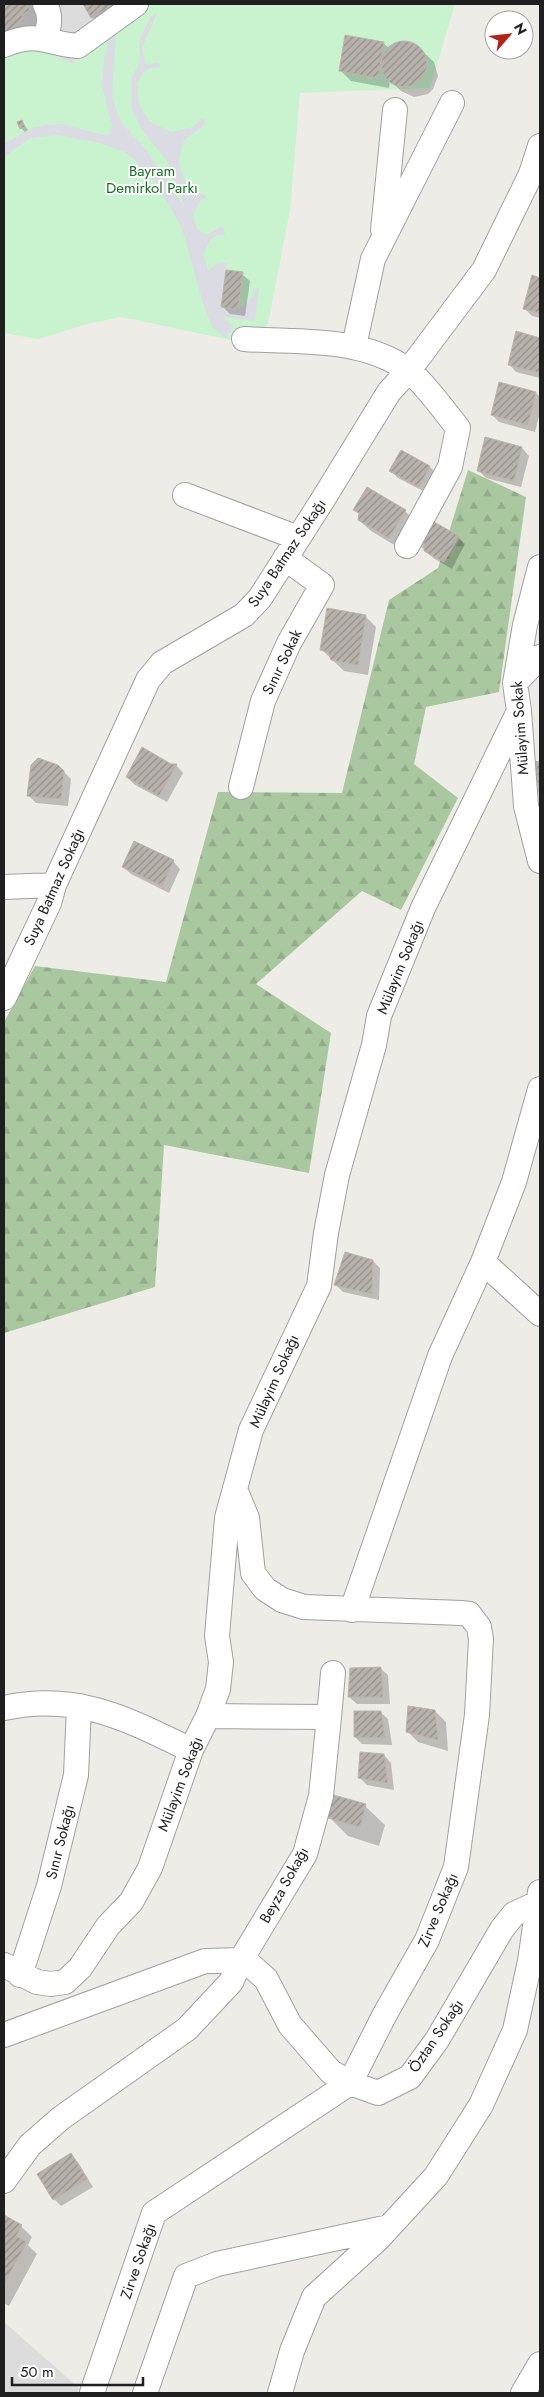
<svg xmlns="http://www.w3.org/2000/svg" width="544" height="2397" font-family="Jost,sans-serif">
<defs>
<pattern id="forest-firs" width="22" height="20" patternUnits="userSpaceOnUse" patternTransform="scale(1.25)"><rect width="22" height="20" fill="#aac8a0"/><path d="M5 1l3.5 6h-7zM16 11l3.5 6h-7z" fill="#92ab89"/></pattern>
<pattern id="building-hatch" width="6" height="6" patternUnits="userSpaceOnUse" patternTransform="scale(1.25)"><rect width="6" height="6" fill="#b7b2ac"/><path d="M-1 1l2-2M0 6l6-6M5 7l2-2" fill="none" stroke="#94908b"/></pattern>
</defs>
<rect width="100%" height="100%" fill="#eeece6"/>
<path fill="#dddcdc" d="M4,4h145l-77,60 -37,-19 -31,6z
M4,2322l76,67 -1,4h-75z"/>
<path fill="url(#forest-firs)" d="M468,470l58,27 -27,195 -73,15 -12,57 44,34 -57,112 -39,-19 -106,93 75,49 -22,140 -145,-28 -9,142 -151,46v-311l31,-56 131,16 52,-190 124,1 47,-193 49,-32z"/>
<path fill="#c9f3ce" d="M149,4h306l-25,84 -130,5 -10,117 -22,114 -8,8 -20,10 -118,-25 -31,6 -53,16 -34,-6v-282l31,-6 37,19z"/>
<path fill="#dbdbe4" d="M157,13l-15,35 4,17 12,-3 3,5 -12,1 -7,6 -5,10 2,20 10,17 22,11 22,-5 9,-9 4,6 -21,15 -3,7 -3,16 5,17 6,8 4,5 12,3v3l-6,3 -7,13 4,15 9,6 17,-9 1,4 1,5 -9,1 -6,4 -7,14 5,17 8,-7 11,-1 -7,45 19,2 13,-13 1,-8 6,-1 -4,33 -32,-4 11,10 -9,11 -13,-12 -7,-16 -23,-82 -26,-45 -21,-23 -11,-8 -24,-9 -43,-8 -27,3 -26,19v-13l26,-15 15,-4 17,-1 42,11 6,-1 2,-9 -10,-40 2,-27 5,-19 7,-5 -4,62 4,13 5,13 26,29 38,57 -18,-47 -25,-31 -10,-21 -1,-31 9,-15 -1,-22 12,-25z"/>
<path fill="#0003" d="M4,4h27l12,21 -39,21z
M84,4h39l-20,24 -11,-11z
M403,42l14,4 17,16 4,14 -5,13 -5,5 -14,3 -13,-6 -11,-11 -1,8 -38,-7 -11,-11 43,-27 6,5z
M21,121l7,9 -3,2 -4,-4z
M242,274l8,7 -5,35 -15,-2 -7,-7z
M533,277l7,2v39l-8,-2 -7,-7z
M517,333l23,6v39l-24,-6 -7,-8z
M500,383l36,10 4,4v15l-5,20 -36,-10 -7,-7z
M522,448l7,8 -8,31 -35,-9 -8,-8z
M401,451l29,16 7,7 -10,19 -29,-15 -7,-7z
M355,510l50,1 11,11 -15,27 -30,-18 -12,-11 1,-5z
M458,537l7,7 -13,25 -19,-11 -17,-16z
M365,616l11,11 -8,48 -24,-4 -22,-21z
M171,765h5l7,8 -16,29 -32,-17 -8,-8z
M58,766l13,13 -3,27 -32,-3 -8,-8z
M173,861l7,8 -11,24 -38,-19 -8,-7z
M373,1261l7,7 -1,32 -36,-8 -7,-7z
M380,1668l8,7 2,29h-33l-8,-7z
M435,1711l11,11 2,29 -30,-9 -11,-11z
M380,1712l8,7 4,26 -30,-1 -7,-7z
M384,1755l7,8 3,27 -27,-5 -8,-8z
M365,1806l20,19 -6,21 -31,-10 -19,-19z
M71,2155l7,7 15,25 -32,19 -7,-7z
M4,2216l17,10 11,11 -4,8 9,9 -28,52 -5,-3z"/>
<path fill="url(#building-hatch)" stroke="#beb4aa" d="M4,4h22l4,6 -8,5 3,6 -19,11 -2,-3z
M83,4h32l-24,14z
M345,35l39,7 -6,36 -39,-7z
M381 64a23 23 0 1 1 46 0a23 23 0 1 1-46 0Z
M22,120l3,7 -5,2 -3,-7z
M226,270l17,2 -5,38 -17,-3z
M532,275l8,3v35l-17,-4z
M516,331l24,7v35l-32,-8z
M499,382l37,10 -8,33 -37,-10z
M485,437l37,10 -8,34 -37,-10z
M401,450l29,16 -11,21 -30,-16z
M367,487l39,23 -17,28 -31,-18 1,-7 -6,-3z
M427,518l32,18 -15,26 -20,-11 1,-7 -11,-2z
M327,608l39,7 -8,50 -27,-5 -3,-8 -8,-2z
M142,747l29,17h6l-18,32 -33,-19z
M38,758l20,7 6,6 -3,28 -34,-3 4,-31z
M540,761v40l-5,-39z
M134,841l40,19 -12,26 -40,-19z
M345,1252l28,8 -1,34 -38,-9z
M381,1667l2,30h-35l2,-29z
M408,1706l27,4 3,30 -32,-8z
M354,1711h27l4,27 -31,-1z
M360,1752l24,2 4,29 -30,-5z
M330,1794l36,10 -6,23 -32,-9z
M71,2153l16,26 -34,21 -16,-26z
M4,2215l18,10 -6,11 11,6 -23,42z"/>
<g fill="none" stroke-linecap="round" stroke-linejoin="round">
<defs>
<path id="minor" d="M44,39c6,-12 7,-24 1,-35
M4,45c36,-14 39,-2 74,1l58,-42
M383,230l12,-120
M244,339c55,4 116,-3 164,31 13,9 39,44 50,58l-8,39 -43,79
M354,346l19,-87 79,-156
M185,495l113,43
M540,567l-15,58 -10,58 4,28 7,95 14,55
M515,683l25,-26
M241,787l22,-86 26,-58 33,-58 -37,-27
M4,887l50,-2
M4,998l45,-95 5,-18 94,-205 14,-17 82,-48 16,-17 62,-97 67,-109 20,-22 75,-100 47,-96 9,-28
M483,1262l57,52
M352,1610l88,-254 43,-94 31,-80 26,-93
M4,1708c73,-16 123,11 187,42
M329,1717l4,-44
M4,1965l33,17 14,2 14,-2 15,-14 28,-42 23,-24 19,-34 41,-118 17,-34 10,-27 3,-27 -4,-26 10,-118 24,-88 68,-144 7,-53 11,-58 37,-130 5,-29 44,-108 96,-197
M20,1975l29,-89 27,-111 3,-69
M4,2035l201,-74 36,-1 6,2 19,17 24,46 41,47 19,11 28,10 32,-16 27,-37 65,-111 12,-15 24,-11
M4,2181l26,-36 31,-27 126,-89 44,-47 10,-22 64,-106 16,-58 8,-79 -121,-1
M92,2393l62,-180 196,-130 35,-69 42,-74 29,-73 21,-152 4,-76 -2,-12 -10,-13 -8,-1 -157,-6 -22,-7 -17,-11 -12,-16 -6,-55 -12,-29
M145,2393l41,-117 31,-12 172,-37
M280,2393l12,-42 22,-54 65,-59 57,-62 45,-71 34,-75 15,-69 10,-69
M523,2393l17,-29"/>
</defs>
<use href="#minor" stroke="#a0a0a0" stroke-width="26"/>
<use href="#minor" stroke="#fff" stroke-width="24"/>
</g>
<g text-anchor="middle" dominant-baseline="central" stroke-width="4" stroke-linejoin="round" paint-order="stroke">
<g font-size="15" fill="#197025" stroke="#fff">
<text x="152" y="171">Bayram<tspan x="152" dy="17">Demirkol Parkı</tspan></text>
</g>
<g font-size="15" fill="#1f1f1f" stroke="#fff">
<text transform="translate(287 553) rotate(-56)">Suya Batmaz Sokağı</text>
<text transform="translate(282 662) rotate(-64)">Sınır Sokak</text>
<text transform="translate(520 728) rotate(-94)">Mülayim Sokak</text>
<text transform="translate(54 887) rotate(-66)">Suya Batmaz Sokağı</text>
<text transform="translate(400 967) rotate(-68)">Mülayim Sokağı</text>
<text transform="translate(274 1381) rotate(-66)">Mülayim Sokağı</text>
<text transform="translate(180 1784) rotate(-69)">Mülayim Sokağı</text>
<text transform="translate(60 1842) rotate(-76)">Sınır Sokağı</text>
<text transform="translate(284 1885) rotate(-61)">Beyza Sokağı</text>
<text transform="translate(438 1910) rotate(-67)">Zirve Sokağı</text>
<text transform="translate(436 2036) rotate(-56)">Öztan Sokağı</text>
<text transform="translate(138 2261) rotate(-71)">Zirve Sokağı</text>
</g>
</g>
<rect width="544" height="2397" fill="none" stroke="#1f1f1f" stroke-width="10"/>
<g transform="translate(509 35) rotate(62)"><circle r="24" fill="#ffffff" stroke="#a5a5a5"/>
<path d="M0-4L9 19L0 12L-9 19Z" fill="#b42119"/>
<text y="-8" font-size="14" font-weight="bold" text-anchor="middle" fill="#1f1f1f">N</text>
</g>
<path d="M12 2377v8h131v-8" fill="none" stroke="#1f1f1f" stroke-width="2.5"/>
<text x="20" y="2377" font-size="15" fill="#1f1f1f" stroke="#ffffff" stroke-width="4" paint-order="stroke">50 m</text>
</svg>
